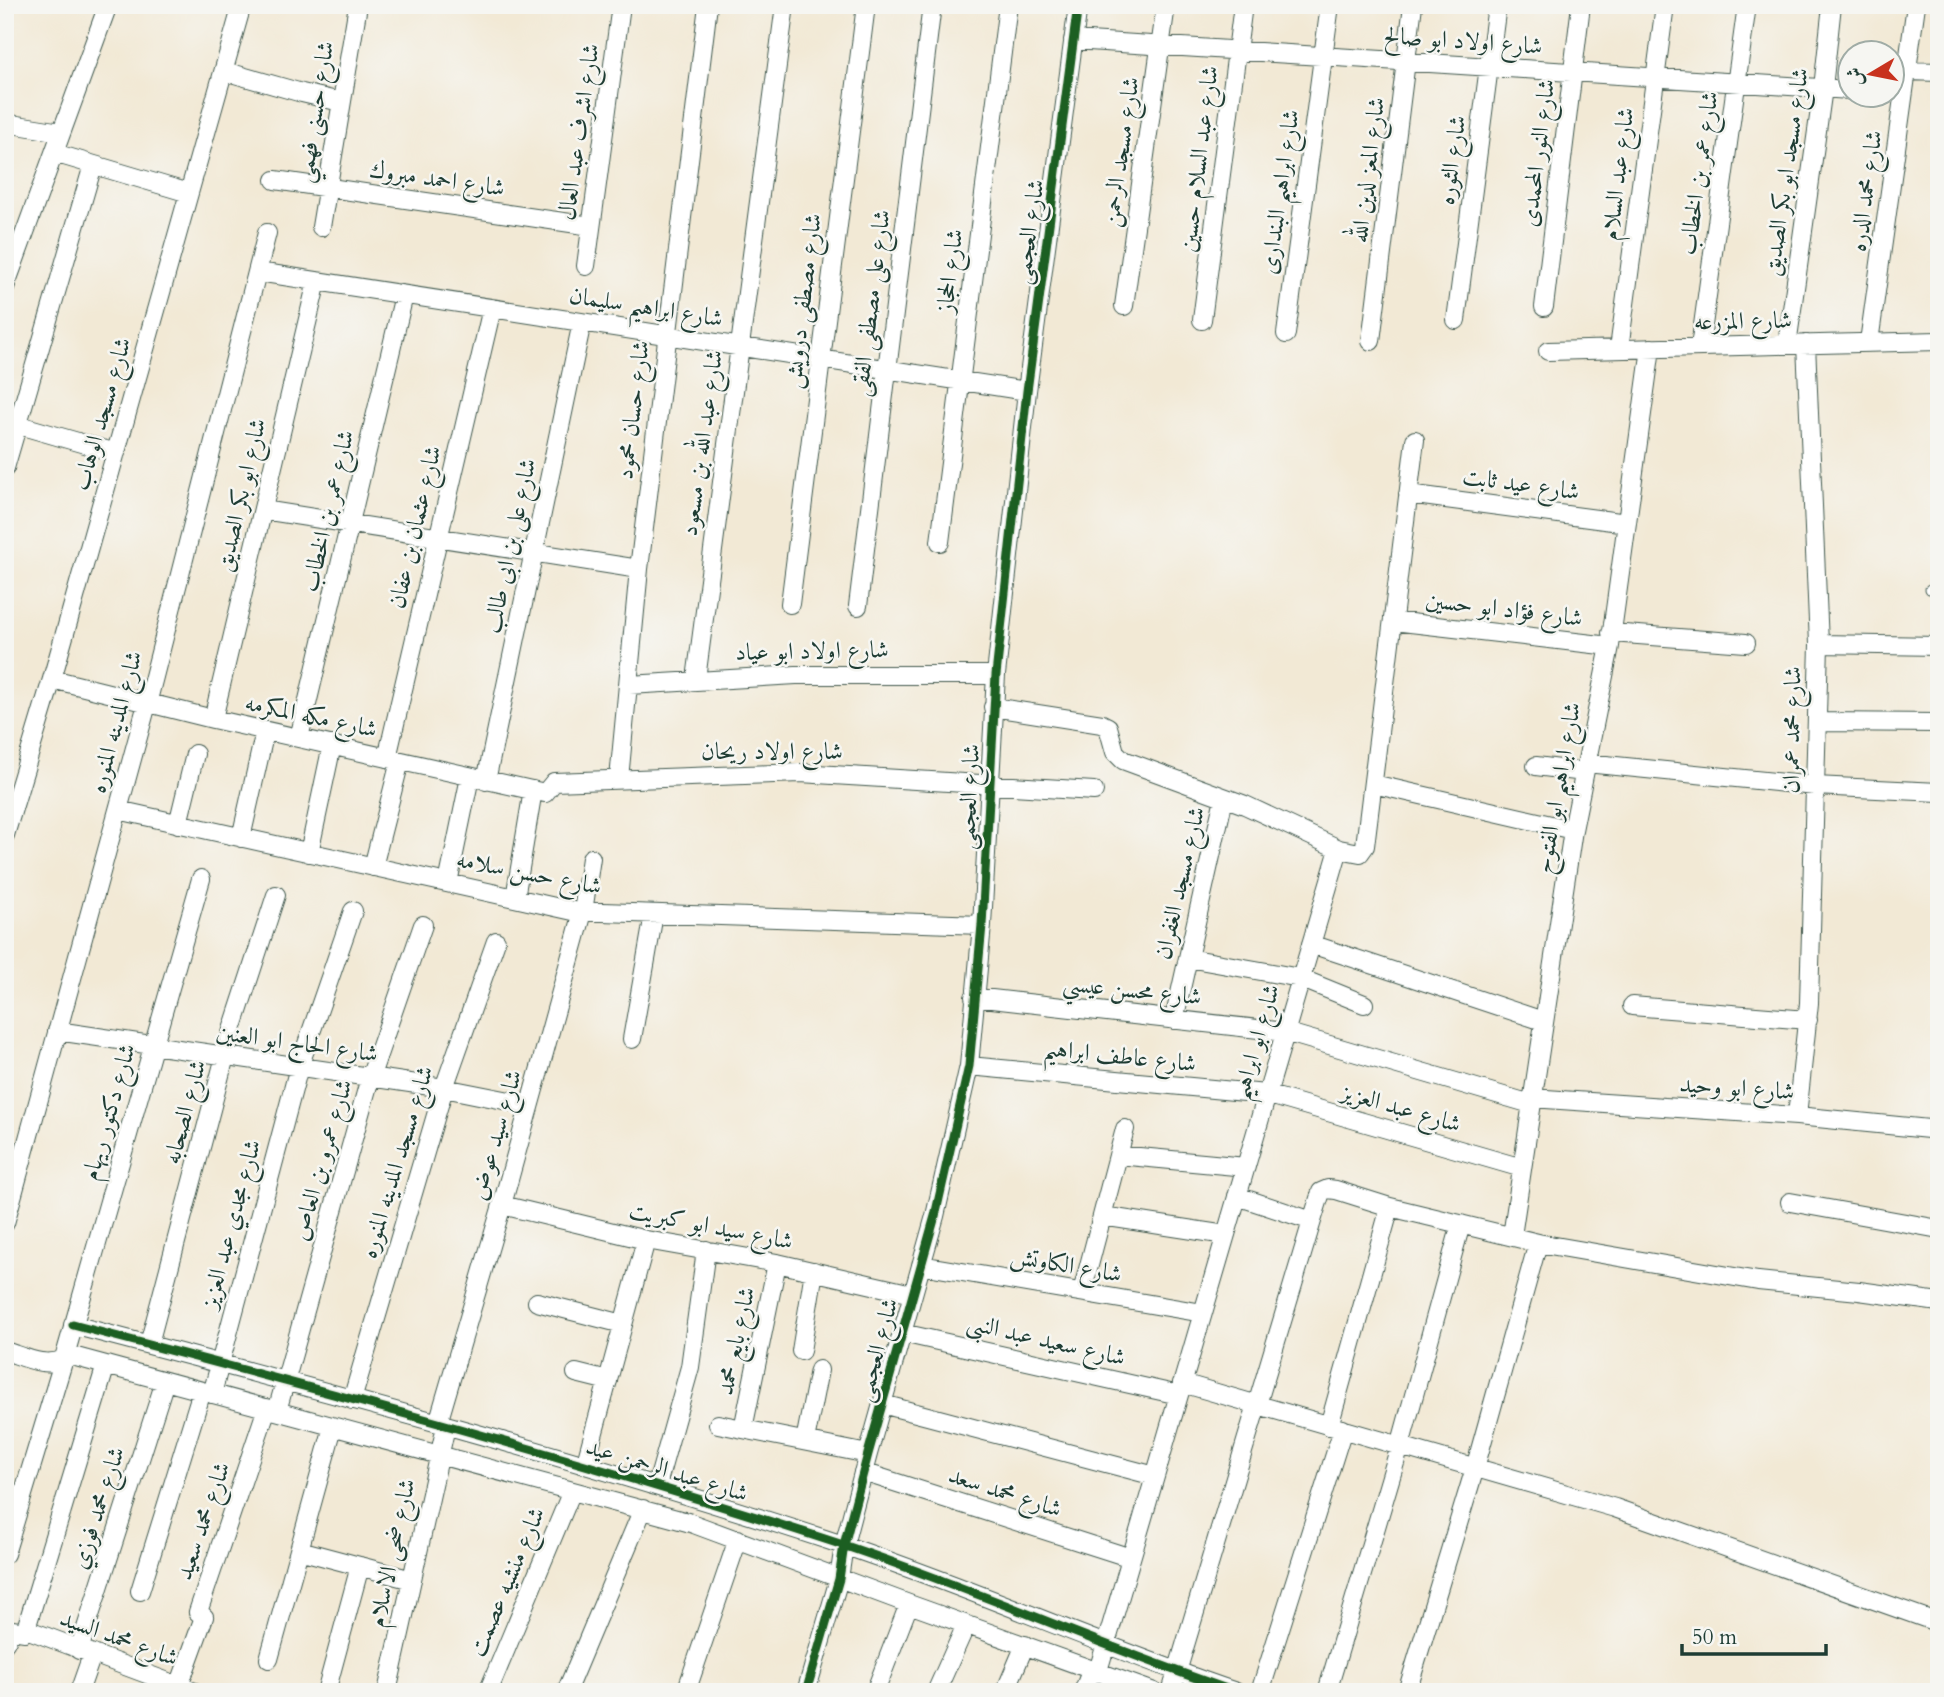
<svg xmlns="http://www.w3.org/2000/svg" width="1944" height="1697" font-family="Cardo,Amiri,serif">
<rect width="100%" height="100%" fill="#f6f6f2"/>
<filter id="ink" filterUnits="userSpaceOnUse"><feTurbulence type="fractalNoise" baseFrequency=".0143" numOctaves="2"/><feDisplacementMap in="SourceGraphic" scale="14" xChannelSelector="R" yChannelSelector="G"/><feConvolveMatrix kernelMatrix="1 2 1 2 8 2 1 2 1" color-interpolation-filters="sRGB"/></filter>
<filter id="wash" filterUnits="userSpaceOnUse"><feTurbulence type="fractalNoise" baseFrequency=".00686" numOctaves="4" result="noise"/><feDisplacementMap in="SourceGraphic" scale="28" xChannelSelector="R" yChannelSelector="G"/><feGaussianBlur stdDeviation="1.57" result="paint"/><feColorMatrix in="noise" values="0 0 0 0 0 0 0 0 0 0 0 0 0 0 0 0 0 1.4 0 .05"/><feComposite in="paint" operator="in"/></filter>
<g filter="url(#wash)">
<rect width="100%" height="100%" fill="#f2e9d5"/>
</g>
<g filter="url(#ink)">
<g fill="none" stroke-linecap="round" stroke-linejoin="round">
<defs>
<path id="lane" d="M1930,589h9"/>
<path id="street" d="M1073,40l777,50
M224,71l78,22 39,9
M1908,71l31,1
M5,123l56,9
M54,153l135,40
M275,180l316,46
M321,227l37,-222
M586,266l35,-261
M258,272l769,119
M5,287l103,-282
M1124,306l42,-301
M1544,307l37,-302
M1202,320l41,-315
M1456,320l41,-315
M1286,334l44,-329
M1371,341l42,-336
M1869,342l47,-337
M1787,345l36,-257 9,-83
M1700,347l47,-342
M1619,349l46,-344
M1548,351l391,-10
M5,421l111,32
M5,468l88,-303
M1408,494l219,29
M263,510l376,59
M940,542l68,-537
M790,604l76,-599
M858,606l74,-601
M1393,621l217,25
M1611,633l135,10
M1819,644l120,2
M52,679l161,40 332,74 9,-11 246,-9 294,18
M696,679l89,-674
M629,685l167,-10h200
M993,707l109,17 6,3 7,25 8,8 122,45 94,44 21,4 5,-7 50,-406
M213,719l104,-438
M1817,722l122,1
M299,738l105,-443
M387,758l105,-450
M1586,763l229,23 124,6
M1536,766l48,6
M619,779l20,-210 69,-564
M486,781l96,-459
M1373,784l200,46
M118,810l455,101 409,14
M178,824l17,-70
M5,835l47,-156 190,-674
M241,838l24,-107
M309,853l23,-108
M373,867l27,-106
M448,883l22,-106
M515,898l18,-108
M1311,944l232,77
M1188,958l112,20 64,26
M974,997l311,35 246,72
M1632,1006l176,14
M1174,1020l50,-222
M57,1031l387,57 85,17
M632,1039l22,-125
M969,1066l297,28 256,74
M1531,1098l266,18 142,14
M1797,1116l12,-113 10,-359 -13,-300
M1118,1155l128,12
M1237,1196l75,25
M1790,1202l149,27
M502,1205l144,35 131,23 135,31
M1102,1216l124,19
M5,1223l142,-519 120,-471
M1512,1236l61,-406 37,-184 41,-298
M921,1265l282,48
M1082,1292l43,-163
M537,1302l86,22
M73,1325c257,67 514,136 767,219 133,44 262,103 396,148
M902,1333l277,62
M149,1344l83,-314 44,-135
M5,1351c20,6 39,17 59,8
M801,1351l13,-80
M65,1354l626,169 218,81 245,88
M576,1373l32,8
M1182,1383l433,125 324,115
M212,1394l87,-327 54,-156
M352,1400l92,-312 52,-147
M882,1404l273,72
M277,1411l93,-333 53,-153
M438,1423l64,-218 81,-293 8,-54
M718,1424l150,30
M1329,1426l61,-219
M743,1429l34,-166
M805,1441l14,-71
M585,1465l61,-225
M863,1472l268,86
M657,1485l33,-118 16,-117
M299,1550l113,30
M5,1554l59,-195 137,-480
M140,1591l62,-200
M26,1629l169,63
M5,1643l7,-13 13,2 81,-267
M79,1650l86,-269
M269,1659l64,-232
M1098,1671l241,-822
M179,1686l25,-69 -6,-5 69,-204
M79,1692l13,-37
M326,1692l34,-126
M387,1692l59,-266
M488,1692l84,-201
M566,1692l77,-183
M686,1692l52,-153
M806,1692l33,-113 5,-34 24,-91 67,-238 34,-150 13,-141 14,-250 31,-284 51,-386
M875,1692l34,-88
M936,1692l30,-67
M1005,1692l20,-47
M1083,1692l9,-23
M1171,1692l141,-471 9,-29 7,-3 8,1 54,17 148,36 220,38 101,10 80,11
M1260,1692l83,-263
M1327,1692l73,-246 61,-222
M1407,1692l68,-224 63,-225"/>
</defs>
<use href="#lane" stroke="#3f574c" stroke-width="11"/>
<use href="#street" stroke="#3f574c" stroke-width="20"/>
<use href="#lane" stroke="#fff" stroke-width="9"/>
<use href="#street" stroke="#fff" stroke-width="18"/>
<defs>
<path id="cycleway" d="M73,1325c257,67 514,136 767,219 133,44 262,103 396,148
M806,1692l33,-113 5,-34 24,-91 67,-238 34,-150 13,-141 14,-250 31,-284 51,-386"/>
</defs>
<use href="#cycleway" stroke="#f6f6f2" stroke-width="13"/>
<use href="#cycleway" stroke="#1b5e20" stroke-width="9"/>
</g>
</g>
<g text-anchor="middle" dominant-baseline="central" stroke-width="5" stroke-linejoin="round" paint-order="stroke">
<g font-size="24" fill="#1f3d34" stroke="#f6f6f2">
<text transform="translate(1463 41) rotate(4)">شارع اولاد ابو صالح</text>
<text transform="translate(315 112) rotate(-81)">شارع حسنى فهمي</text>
<text transform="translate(579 132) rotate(-82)">شارع اشرف عبد العال</text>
<text transform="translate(1121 152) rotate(-82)">شارع مسجد الرحمن</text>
<text transform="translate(1538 153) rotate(-83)">شارع النور المحمدى</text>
<text transform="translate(1199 159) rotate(-83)">شارع عبد السلام حسين</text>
<text transform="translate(1452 160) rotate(-82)">شارع الثوره</text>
<text transform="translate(1368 170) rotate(-83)">شارع المعز لدين الله</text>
<text transform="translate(1786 172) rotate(-82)">شارع مسجد ابو بكر الصديق</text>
<text transform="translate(1699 173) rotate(-82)">شارع عمر بن الخطاب</text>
<text transform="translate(1618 174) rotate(-83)">شارع عبد السلام</text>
<text transform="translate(437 179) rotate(8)">شارع احمد مبروك</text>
<text transform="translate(1866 191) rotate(-82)">شارع محمد الدره</text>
<text transform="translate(1280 192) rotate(-82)">شارع ابراهيم البندارى</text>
<text transform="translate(1029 232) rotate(-82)">شارع العجمى</text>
<text transform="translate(950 271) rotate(-83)">شارع الحجاز</text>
<text transform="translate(803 301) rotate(-83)">شارع مصطفى درويش</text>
<text transform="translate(871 303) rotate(-83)">شارع على مصطفى الفقى</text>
<text transform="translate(646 307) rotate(9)">شارع ابراهيم سليمان</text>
<text transform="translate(1743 321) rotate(-1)">شارع المزرعه</text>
<text transform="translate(633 410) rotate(-83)">شارع حسان محمود</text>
<text transform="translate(102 414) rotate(-74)">شارع مسجد الوهاب</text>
<text transform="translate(702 443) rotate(-82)">شارع عبد الله بن مسعود</text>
<text transform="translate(1521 484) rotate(8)">شارع عيد ثابت</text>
<text transform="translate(241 495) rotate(-77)">شارع ابو بكر الصديق</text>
<text transform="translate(328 511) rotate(-77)">شارع عمر بن الخطاب</text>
<text transform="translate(415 527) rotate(-77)">شارع عثمان بن عفان</text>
<text transform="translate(510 546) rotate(-78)">شارع على بن ابى طالب</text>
<text transform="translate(1504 609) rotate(7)">شارع فؤاد ابو حسين</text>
<text transform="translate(812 651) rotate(-1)">شارع اولاد ابو عياد</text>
<text transform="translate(311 716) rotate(12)">شارع مكه المكرمه</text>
<text transform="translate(116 722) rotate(-75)">شارع المدينه المنوره</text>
<text transform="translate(1792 730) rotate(-89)">شارع محمد عمران</text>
<text x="772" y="751">شارع اولاد ريحان</text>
<text transform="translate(1558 788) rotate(-80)">شارع ابراهيم ابو الفتوح</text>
<text transform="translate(969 797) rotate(-87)">شارع العجمى</text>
<text transform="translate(529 873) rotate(11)">شارع حسن سلامه</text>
<text transform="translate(1180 883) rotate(-77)">شارع مسجد الغفران</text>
<text transform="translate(1132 990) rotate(6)">شارع محسن عيسي</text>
<text transform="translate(1256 1042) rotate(-74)">شارع ابو ابراهيم</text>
<text transform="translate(297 1043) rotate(8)">شارع الحاج ابو العنين</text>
<text transform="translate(1120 1056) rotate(6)">شارع عاطف ابراهيم</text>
<text transform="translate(1737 1088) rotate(4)">شارع ابو وحيد</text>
<text transform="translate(1401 1108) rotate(16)">شارع عبد العزيز</text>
<text transform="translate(109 1112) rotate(-74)">شارع دكتور ريهام</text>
<text transform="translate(185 1112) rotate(-75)">شارع الصحابه</text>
<text transform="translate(496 1135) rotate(-74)">شارع سيد عوض</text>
<text transform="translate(322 1160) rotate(-74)">شارع عمرو بن العاص</text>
<text transform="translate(397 1162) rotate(-73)">شارع مسجد المدينه المنوره</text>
<text transform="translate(231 1224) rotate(-75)">شارع مجدي عبد العزيز</text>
<text transform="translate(711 1226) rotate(11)">شارع سيد ابو كبريت</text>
<text transform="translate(1066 1265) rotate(10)">شارع الكاوتش</text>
<text transform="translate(1046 1340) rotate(13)">شارع سعيد عبد النبى</text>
<text transform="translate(736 1341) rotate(-78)">شارع بايع محمد</text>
<text transform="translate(877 1350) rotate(-75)">شارع العجمى</text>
<text transform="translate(667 1470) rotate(17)">شارع عبد الرحمن عيد</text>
<text transform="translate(1005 1492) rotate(18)">شارع محمد سعد</text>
<text transform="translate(98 1508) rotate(-72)">شارع محمد فوزي</text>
<text transform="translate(203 1521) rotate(-71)">شارع محمد سعيد</text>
<text transform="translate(392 1553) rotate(-78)">شارع ضحى الاسلام</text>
<text transform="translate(507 1582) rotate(-67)">شارع منشيه عصمت</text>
<text transform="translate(119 1638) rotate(20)">شارع محمد السيد</text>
</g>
</g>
<rect width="1944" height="1697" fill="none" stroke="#f6f6f2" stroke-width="28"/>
<g transform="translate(1871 74) rotate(260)"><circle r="33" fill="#f6f6f2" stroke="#a0aca6" stroke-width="2"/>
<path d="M0-5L12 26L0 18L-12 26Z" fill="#c8321e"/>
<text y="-10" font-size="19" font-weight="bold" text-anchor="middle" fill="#1f3d34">ش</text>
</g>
<path d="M1682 1644v10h144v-10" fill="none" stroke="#1f3d34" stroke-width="3.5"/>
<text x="1692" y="1644" font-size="21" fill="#1f3d34" stroke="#f6f6f2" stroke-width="5" paint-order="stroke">50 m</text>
</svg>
